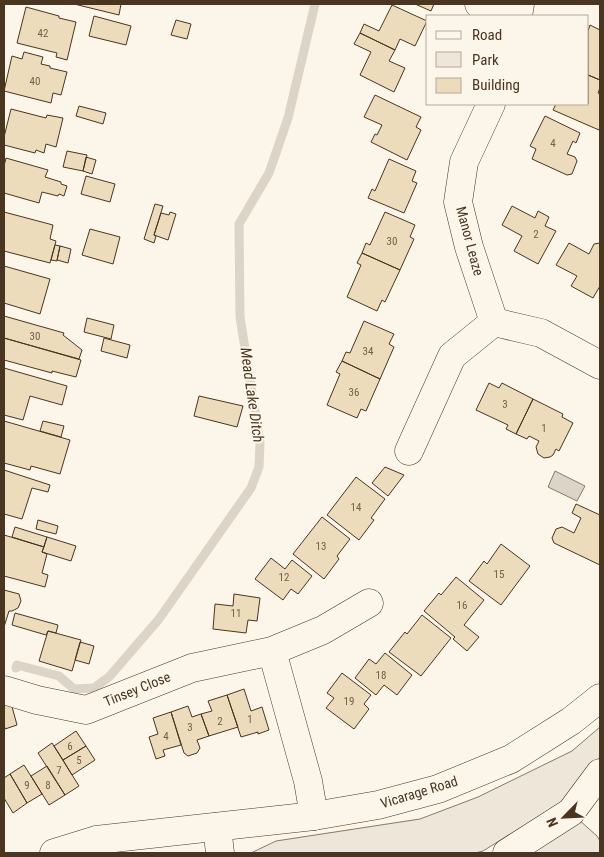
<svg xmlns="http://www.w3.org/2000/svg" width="604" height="857" font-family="'Roboto Condensed',sans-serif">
<rect width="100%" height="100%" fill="#fbf6e9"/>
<path fill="#ede6d9" stroke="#887966" d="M600,727v30l-29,39 -88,55 -8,2h-224l25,-12 144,-22 58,-22 94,-46z
M578,819l19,17 3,5v12h-82z"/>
<path fill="#dcd4c6" stroke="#887966" d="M555,471l30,15 -8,15 -29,-14z"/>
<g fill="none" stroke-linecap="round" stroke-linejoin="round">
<path stroke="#dcd4c6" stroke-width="9" d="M16,668l1,-3 42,11 15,13 20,-1 15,-11 50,-58 92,-131 8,-21 1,-24 -20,-126 -1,-93 30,-51 19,-55 27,-114"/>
</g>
<path fill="#ecdcbc" stroke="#4a3520" d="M74,4h47l-2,11z
M415,4h19l-3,7z
M392,5l35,16 -12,25 -15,-7 -5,11 -35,-17 4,-9 15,7z
M26,7l33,9v2l17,4 -9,38 -11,-3 1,-4 -40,-10z
M94,16l37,10 -5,19 -37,-9z
M176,20l15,4 -4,15 -16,-4z
M590,25l10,5v50l-12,-5v-44z
M360,33l35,17 -6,11 16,7 -11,24 -34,-17 11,-23 -17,-8z
M24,52l19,5 -2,7 9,2v2l17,4 -6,23 -8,-2 -2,10 -47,-12 8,-35 10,3z
M588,75l12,5v8l-2,5 2,1v34l-1,2 -46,-20 3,-6h32z
M375,95l46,22 -5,10 5,3 -14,30 -36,-18 4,-8 2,1 5,-10 -18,-8z
M79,106l27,7 -3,11 -27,-8z
M11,109l35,9 1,-3 16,3 -7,29 -10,-3 -2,9 -8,-3 -1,3 -31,-8v-8z
M545,116l35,17 -4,10 -3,-2 -6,13 8,3 2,4 -5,13 -5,1 -35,-16 4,-10 -6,-3z
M67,151l20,4 -4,16 -20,-4z
M86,157l10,3 -4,14 -9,-3z
M6,158l42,12 -3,7 16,5v2l6,2 -3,10 -5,-2 -1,2 -16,-4 -3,11 -35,-10v-27z
M389,159l27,12 -4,10 5,2 -13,30 -36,-15 4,-9 3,2z
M86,176l29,8 -5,18 -29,-8z
M155,204l8,2 -9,29 2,1 -2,7 -10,-4z
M512,206l23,12 3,-7 11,6 -4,9 11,5 -18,33 -24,-13 8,-15 -20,-11z
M4,212l49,13 -3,14 6,2 -6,22 -46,-12z
M170,212l6,2 -8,26 -14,-5 7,-22 8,2z
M385,212l30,13 -5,12 4,2 -14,31 -38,-17 4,-10 4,2z
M90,229l30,8 -7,27 -31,-9z
M569,243l20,11 5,-10 6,-1v43l-7,12 -22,-12 6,-10 -21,-11z
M55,245l5,1 -3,15 -6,-1z
M60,246l11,3 -3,14 -11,-3z
M362,253l38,17 -15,32 -3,-2 -5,11 -30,-14 14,-32 -4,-2z
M4,266l46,13 -10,35 -36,-11z
M4,316l60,17 -1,2 19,15 -3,9 -75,-21z
M87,318l27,7 -3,14 -27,-7z
M364,321l30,13 -5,10 5,3 -14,32 -38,-18 4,-9 4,1z
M4,338l77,22 -5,17 -24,-6v2l-48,-13z
M104,338l26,7 -3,13 -26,-7z
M342,361l38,18 -14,32 -5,-2 -4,9 -30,-13 13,-31 -4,-2z
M4,368l63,18 -5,19 -32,-9 -7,24 -19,-5z
M489,383l10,5 3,-5 31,16 -17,35 -10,-5 2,-4 -32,-15z
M199,396l44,10 -6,21 -43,-11z
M533,399l30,15 -1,3 11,6 -14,28 -3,-2 -3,6 -3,2 -6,1 -6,-4 -2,-7 3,-6 -10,-5 -2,3 -11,-5z
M4,421l66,19 -10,34 -29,-8 -1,4 -26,-7z
M43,421l21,5 -3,11 -21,-6z
M385,467l19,8 -16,21 -16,-13z
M4,470l46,15 -2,7 -16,-4 -10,31 -18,-5z
M356,477l29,22 -14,19 3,2 -15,20 -32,-25z
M576,504l24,11v50l-46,-22 -2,-5 4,-9 6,-2 12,6 7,-15 -9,-5z
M322,517l28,22 -13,17 2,3 -15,20 -31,-25z
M38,520l20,6 -2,8 -20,-5z
M15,527l32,10 -3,10 -32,-10z
M4,535l40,12 -2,5 5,2 -5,19 6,2 -3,12 -41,-11z
M47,537l29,9 -5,15 -29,-9z
M501,544l29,22 -29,39 -32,-24 15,-20 3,3z
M271,558l14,11 7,-9 20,16 -14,18 -7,-5 -8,11 -28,-21z
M456,577l28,23 -20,25 15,12 -12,14 -14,-12 2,-2 -31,-26 15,-18 2,2z
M4,590l15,4 2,7 -3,7 -6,3h-3l-5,16z
M234,594l26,4 -3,23 -9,-1 -2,13 -33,-4 2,-25 18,2z
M15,613l43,12 -2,8 -8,-2 -2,4 -34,-10z
M422,615l29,23 -30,38 -32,-24 16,-20 2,2z
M48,631l33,9 -9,31 -33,-10z
M80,642l14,4 -5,18 -14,-4z
M385,653l27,22 -15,20 -13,-10 -8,10 -21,-17 14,-19 7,5z
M342,673l29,22 -7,9 5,5 -15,20 -28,-21 8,-10 -7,-5z
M244,689l7,22 11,-4 7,23 -11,4v-2l-17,5 -14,-42z
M227,695l11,32 -29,9 -8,-22 11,-3 -4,-10z
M11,703l6,22 -12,4 -1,-5v-19z
M188,706l4,11 9,-3 8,22 -12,4 3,8 -3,5 -9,3 -4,-3 -13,-41z
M171,712l10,33 -18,5 2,6 -9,3 -7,-22 9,-3 -5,-16z
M76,731l10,15 -23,14 -9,-14z
M52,743l27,43 -14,9 -27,-42z
M86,746l9,14 -23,15 -9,-15z
M24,765l18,29 -15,9 -17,-29z
M47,766l18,29 -16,10 -18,-29z
M10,774l17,29 -14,10 -9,-15v-20z"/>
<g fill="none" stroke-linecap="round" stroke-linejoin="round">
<defs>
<path id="minor" d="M479,4l22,12
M518,16l2,-12
M491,104l-27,58 -6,40 11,45 25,75
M409,451l43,-95 42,-34 47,11 59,32
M272,651l51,-21 46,-27
M4,690l33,10 49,10 106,-42 80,-17 36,130 6,35
M217,827l3,26
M507,853l64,-41 29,-39"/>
<path id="major" d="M54,853l42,-13 218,-24 64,-11 60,-16 73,-30 60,-38 29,-23"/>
</defs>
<use href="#minor" stroke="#4a3520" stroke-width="29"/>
<use href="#major" stroke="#4a3520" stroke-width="29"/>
<use href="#minor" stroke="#fbf6e9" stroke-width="28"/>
<use href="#major" stroke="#fbf6e9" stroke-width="28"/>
</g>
<g text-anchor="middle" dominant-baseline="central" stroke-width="4" stroke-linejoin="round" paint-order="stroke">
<g font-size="11" fill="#725f47">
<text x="43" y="33">42</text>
<text x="35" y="81">40</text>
<text x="553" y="143">4</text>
<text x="536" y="234">2</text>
<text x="392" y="241">30</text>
<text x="35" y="336">30</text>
<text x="368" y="351">34</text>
<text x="354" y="392">36</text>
<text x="505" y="404">3</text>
<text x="544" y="428">1</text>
<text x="356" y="507">14</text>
<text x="321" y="546">13</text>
<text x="499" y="574">15</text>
<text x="284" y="577">12</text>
<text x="462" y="605">16</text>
<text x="236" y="613">11</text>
<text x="381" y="675">18</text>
<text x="349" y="701">19</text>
<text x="250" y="719">1</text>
<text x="220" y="721">2</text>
<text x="190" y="727">3</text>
<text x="166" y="736">4</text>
<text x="70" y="746">6</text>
<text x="79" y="760">5</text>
<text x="59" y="770">7</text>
<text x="27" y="785">9</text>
<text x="48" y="785">8</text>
</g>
<g font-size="14" fill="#4a3520" stroke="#fbf6e9">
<text transform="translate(470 241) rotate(75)">Manor Leaze</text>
<text transform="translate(137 689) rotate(-22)">Tinsey Close</text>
<text transform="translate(419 792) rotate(-17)">Vicarage Road</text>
</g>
<g font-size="15" font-style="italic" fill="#4a3520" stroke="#fbf6e9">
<text transform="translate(252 395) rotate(82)">Mead Lake Ditch</text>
</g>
</g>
<rect width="604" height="857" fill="none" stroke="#4a3520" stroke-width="10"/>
<rect x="426" y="15" width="162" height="90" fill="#fbf6e9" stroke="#b4a999"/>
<rect x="436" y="31" width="25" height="8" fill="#fbf6e9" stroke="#b4a999"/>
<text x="472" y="40" font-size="15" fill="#4a3520">Road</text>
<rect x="436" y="52" width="25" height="15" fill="#ede6d9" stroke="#b4a999"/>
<text x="472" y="65" font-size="15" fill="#4a3520">Park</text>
<rect x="436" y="78" width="25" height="15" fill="#ecdcbc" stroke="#b4a999"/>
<text x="472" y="90" font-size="15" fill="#4a3520">Building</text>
<g transform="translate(564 817) rotate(246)" stroke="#fbf6e9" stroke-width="4" paint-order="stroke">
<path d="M0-4L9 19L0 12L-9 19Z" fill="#4a3520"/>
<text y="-8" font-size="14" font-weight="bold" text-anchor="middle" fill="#4a3520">N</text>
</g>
</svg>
